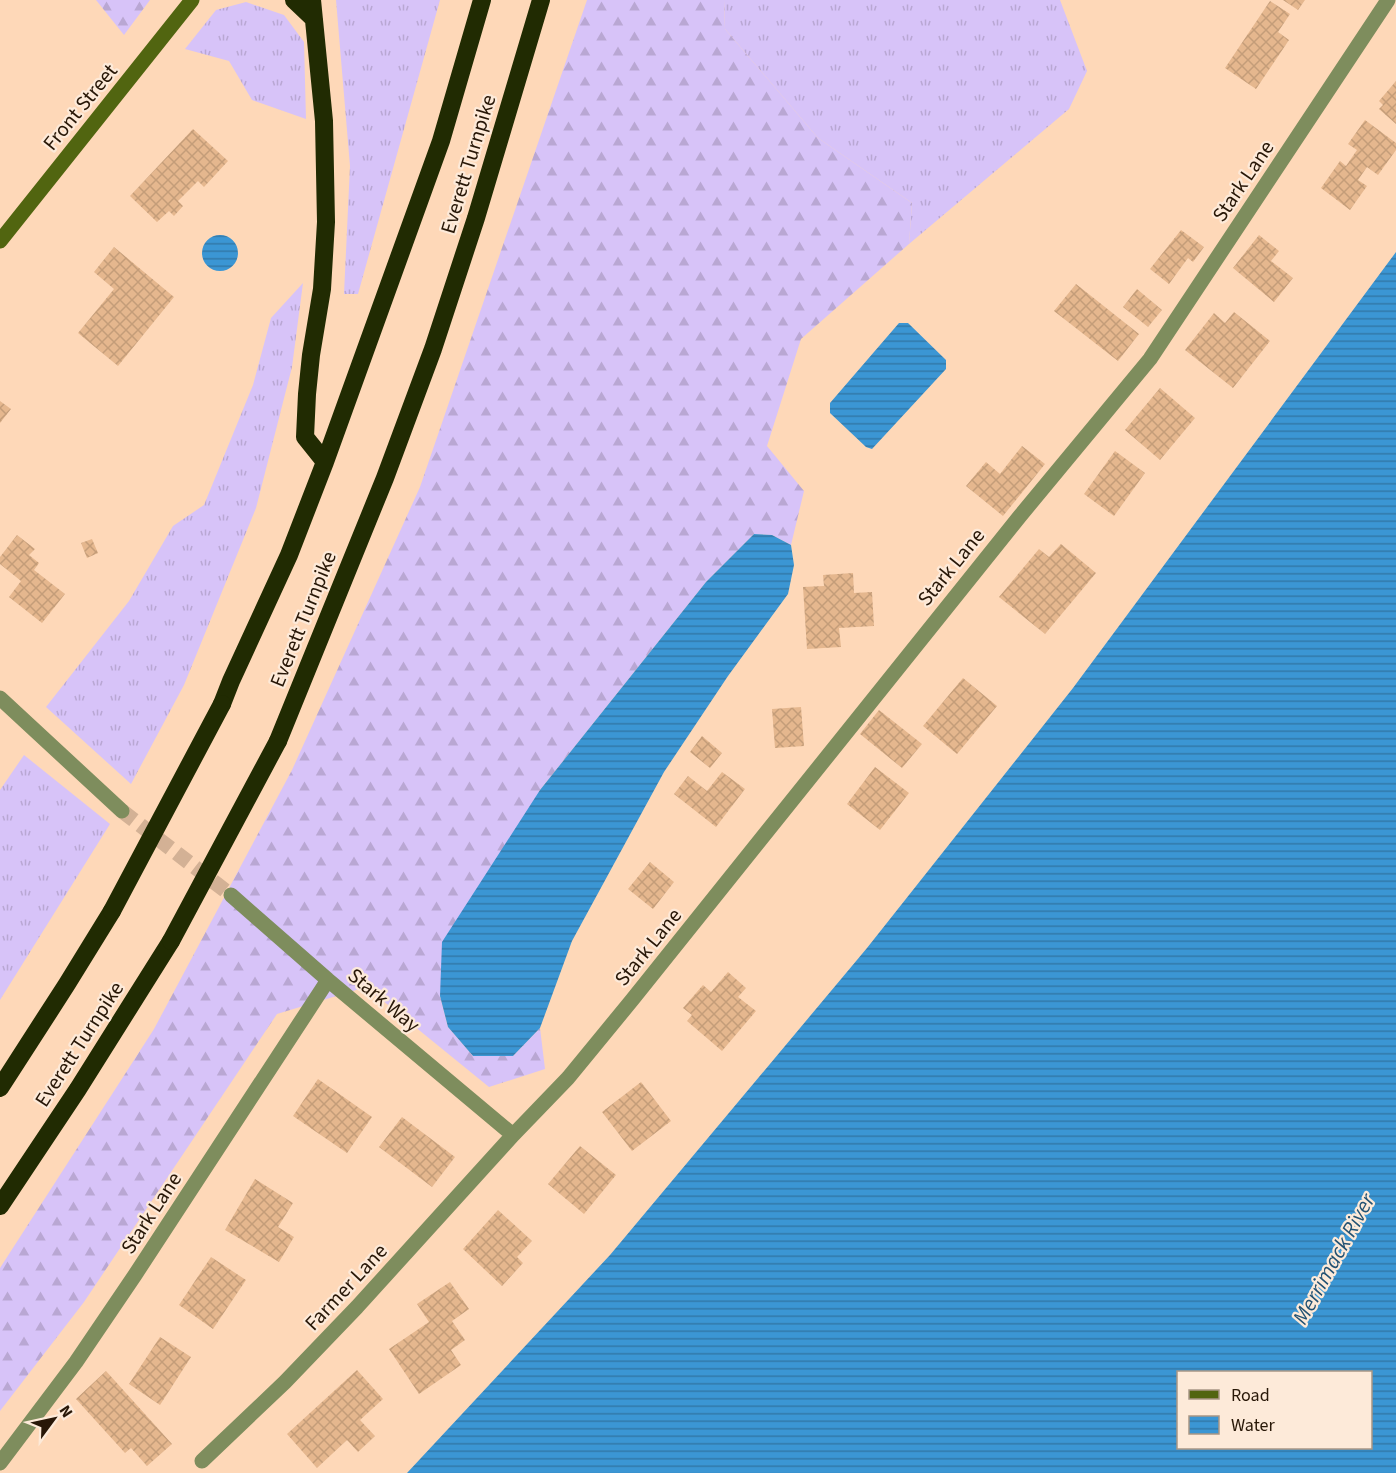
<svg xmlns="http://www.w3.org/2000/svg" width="1396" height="1473" font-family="'Source Sans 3',sans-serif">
<defs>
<pattern id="grass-tufts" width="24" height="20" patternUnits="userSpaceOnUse" patternTransform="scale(1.5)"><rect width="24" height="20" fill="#d7c3f8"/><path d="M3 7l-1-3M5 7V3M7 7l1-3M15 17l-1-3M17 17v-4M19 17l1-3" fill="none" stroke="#b9a7d3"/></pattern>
<pattern id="forest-firs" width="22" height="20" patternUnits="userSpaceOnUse" patternTransform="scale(1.5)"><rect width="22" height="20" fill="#d7c3f8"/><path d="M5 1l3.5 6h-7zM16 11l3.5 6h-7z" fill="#b9a7d3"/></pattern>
<pattern id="water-rules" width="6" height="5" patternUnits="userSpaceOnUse" patternTransform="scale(1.5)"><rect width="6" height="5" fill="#3b96d4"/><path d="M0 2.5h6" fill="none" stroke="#3279aa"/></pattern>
<pattern id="building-cross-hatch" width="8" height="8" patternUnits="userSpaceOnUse" patternTransform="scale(1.5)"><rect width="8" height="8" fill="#e5b78e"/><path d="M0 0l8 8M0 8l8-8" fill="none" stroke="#c49d79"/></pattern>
</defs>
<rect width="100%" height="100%" fill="#fed8b8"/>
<path fill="url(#grass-tufts)" d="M336,0h104l-82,294h-14l6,-128z
M724,0h336l27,71 -18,38 -160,135 3,-41 -94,-65 -93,-109z
M246,2l38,13 20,27 2,77 -54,-19 -23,-39 -44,-12 31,-39z
M303,283l-11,84 -36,141 -72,177 -53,99 -85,-77 83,-106 44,-75 31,-21 49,-120 18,-67z
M24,755l86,69 -110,176v-210z"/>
<path fill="url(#forest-firs)" d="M96,0h54l-26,35z
M587,0h137l1,29 93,109 94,65 -3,41 -108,95 -34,107 37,45 -13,54 -19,-10 -18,-1 -48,48 -166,208 -100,206 8,31 25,29h40l27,-28 5,41 -56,18 -123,-100 -89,27 -193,288 -84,109v-143l154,-239 138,-259 128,-283z"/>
<path fill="url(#water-rules)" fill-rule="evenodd" d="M202 253a18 18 0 1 1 36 0a18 18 0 1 1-36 0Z
M1396,252v1221h-989l203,-218 257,-307 206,-260zM1178,1372h192v76h-192z
M899,323h9l38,37v9l-74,80 -6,-2 -36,-34v-10z
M754,534l18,1 19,10 3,20 -6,29 -60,82 -64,96 -92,169 -32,87 -27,28h-40l-25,-29 -8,-31 2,-54 98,-152 166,-208z"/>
<path fill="url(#building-cross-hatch)" d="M1283,0h22l-7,10z
M1270,1l20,13 -12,18 11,8 -33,49 -31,-21z
M1396,81v43l-17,-15 4,-4 -4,-4z
M1365,120l31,23v7l-18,25 -11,-8 -9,13 9,6 -17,24 -29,-22 19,-27 6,5 11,-16 -9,-6z
M193,129l35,32 -24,26 -6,-6 -20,20 5,5 -9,10 -5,-5 -12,11 -27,-26z
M1181,230l23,17 -11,15 -5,-4 -19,26 -19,-15z
M1259,235l20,16 -8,10 22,17 -19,24 -41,-34z
M114,247l60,50 -56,69 -40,-33 36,-44 -20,-17z
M1076,284l63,50 -21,27 -64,-50z
M1137,289l25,21 -14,17 -25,-20z
M1234,312l36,29 -37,47 -48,-38 29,-37 11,10z
M1160,388l35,30 -35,42 -35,-30z
M0,401l11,8 -11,14z
M1022,446l23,18 -42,52 -37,-30 20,-24 14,12z
M1115,451l30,22 -31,43 -30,-22z
M17,535l18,14 -6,6 10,8 -5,7 31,24 -23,29 -33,-26 12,-16 -21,-17v-7z
M92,539l6,14 -11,5 -6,-15z
M1061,544l35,29 -51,61 -46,-37 40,-48 10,8z
M853,573l1,20 18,-1 2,34 -35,2 2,19 -34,2 -4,-62 21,-1 -1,-11z
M963,678l34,28 -40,48 -34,-28z
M801,707l3,39 -29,2 -3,-39z
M879,710l43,34 -20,24 -42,-34z
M702,736l20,17 -12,15 -20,-16z
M875,767l34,26 -29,37 -33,-26z
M722,772l23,17 -29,38 -42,-33 14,-18 19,15z
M650,862l24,20 -21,27 -25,-20z
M728,972l18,16 -8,9 18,14 -34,40 -35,-30 5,-6 -9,-7 20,-23 8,7z
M318,1079l54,38 -25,36 -54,-37z
M641,1082l30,39 -39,30 -30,-39z
M402,1117l53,40 -23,30 -53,-40z
M580,1146l36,29 -32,39 -36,-30z
M255,1179l38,24 -15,24 16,10 -15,25 -54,-32z
M498,1210l34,31 -15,16 6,6 -21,23 -39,-37z
M211,1257l35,23 -33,49 -34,-24z
M450,1282l19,27 -17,12 13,19 -14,10 10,15 -42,29 -30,-45 40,-27 -12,-18z
M160,1337l31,20 -31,48 -31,-21z
M357,1370l26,29 -23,21 15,16 -17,16 -11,-12 -30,28 -30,-34z
M106,1371l66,73 -25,22 -16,-18 -6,5 -49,-54z"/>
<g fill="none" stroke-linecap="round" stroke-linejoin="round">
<path stroke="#d3b195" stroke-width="15" stroke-dasharray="15 8" stroke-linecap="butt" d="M122,811l109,84"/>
<path stroke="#7e8d5d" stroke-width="15" d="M0,698l122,113
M231,895l97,85 185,155
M202,1461l83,-79 72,-75 156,-172 55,-57 64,-78 388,-484 130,-157 238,-359
M0,1463l76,-101 59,-87 193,-295"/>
<path stroke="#516510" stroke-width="15" d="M0,241l192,-241"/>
<path stroke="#212b02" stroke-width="18" d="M294,0l20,19
M312,0l12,121 2,101 -4,67 -11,66 -4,39 -2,43 20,25
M222,704l9,-23 58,-126 36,-93 116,-321 41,-141
M278,741l107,-263 48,-129 43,-131 65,-218
M0,1088l67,-104 45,-73
M0,1206l78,-117 93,-148"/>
<path stroke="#212b02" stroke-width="18" d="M112,911l110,-207
M171,941l107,-200"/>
</g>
<g text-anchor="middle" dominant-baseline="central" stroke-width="4.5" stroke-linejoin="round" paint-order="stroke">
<g font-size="21" fill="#281707" stroke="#fdead9">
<text transform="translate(80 107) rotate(-51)">Front Street</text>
<text transform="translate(468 164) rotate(-73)">Everett Turnpike</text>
<text transform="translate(1243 181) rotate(-56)">Stark Lane</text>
<text transform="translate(951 567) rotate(-51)">Stark Lane</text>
<text transform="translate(303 619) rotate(-68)">Everett Turnpike</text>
<text transform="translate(648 947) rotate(-51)">Stark Lane</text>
<text transform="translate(384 1000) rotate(40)">Stark Way</text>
<text transform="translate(79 1044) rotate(-57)">Everett Turnpike</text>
<text transform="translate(151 1213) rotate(-57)">Stark Lane</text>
<text transform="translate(346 1287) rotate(-47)">Farmer Lane</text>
</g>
<g font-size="22" font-style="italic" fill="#235273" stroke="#fdead9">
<text transform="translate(1334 1259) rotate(-61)">Merrimack River</text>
</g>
</g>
<rect x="1177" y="1371" width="195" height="78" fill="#fdead9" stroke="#a89685" stroke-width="1.5"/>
<rect x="1189" y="1390" width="30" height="9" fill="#516510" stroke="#a89685" stroke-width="1.5"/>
<text x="1231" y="1401" font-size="18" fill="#281707">Road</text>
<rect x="1189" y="1416" width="30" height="18" fill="url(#water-rules)" stroke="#a89685" stroke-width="1.5"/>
<text x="1231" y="1431" font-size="18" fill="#281707">Water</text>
<g transform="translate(54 1419) rotate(57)" stroke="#fdead9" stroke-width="4.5" paint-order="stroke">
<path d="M0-4.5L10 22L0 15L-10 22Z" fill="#281707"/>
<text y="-9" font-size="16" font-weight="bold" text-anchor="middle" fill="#281707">N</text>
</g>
</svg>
